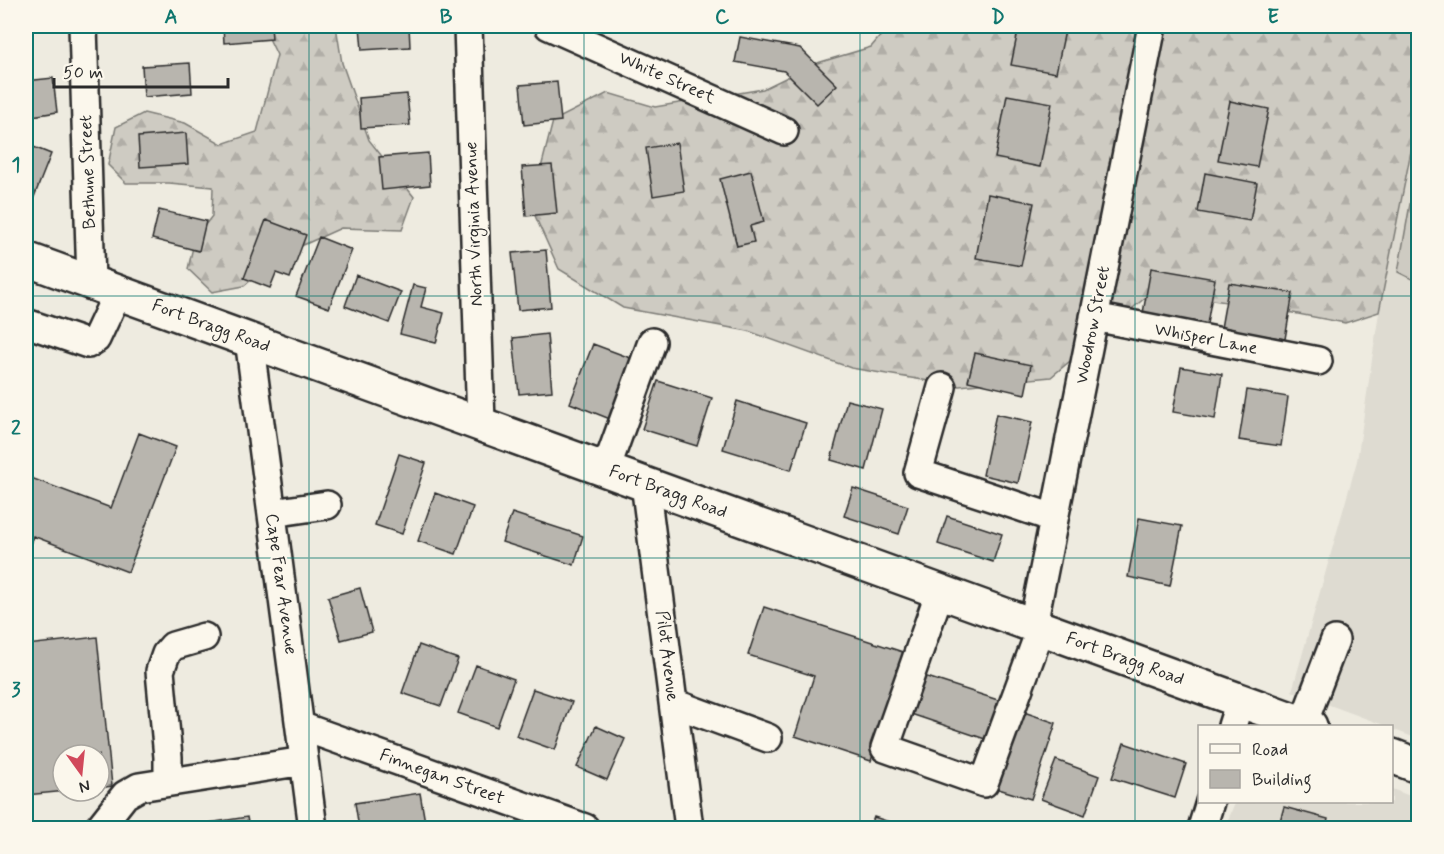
<svg xmlns="http://www.w3.org/2000/svg" width="1444" height="854" font-family="Mynerve,sans-serif">
<defs>
<pattern id="forest-firs" width="22" height="20" patternUnits="userSpaceOnUse" patternTransform="scale(1.5)"><rect width="22" height="20" fill="#cecbc2"/><path d="M5 1l3.5 6h-7zM16 11l3.5 6h-7z" fill="#b1aea7"/></pattern>
</defs>
<rect width="100%" height="100%" fill="#eeebe0"/>
<filter id="ink" filterUnits="userSpaceOnUse"><feTurbulence type="fractalNoise" baseFrequency=".0167" numOctaves="2"/><feDisplacementMap in="SourceGraphic" scale="12" xChannelSelector="R" yChannelSelector="G"/><feConvolveMatrix kernelMatrix="1 2 1 2 8 2 1 2 1" color-interpolation-filters="sRGB"/></filter>
<g filter="url(#ink)">
<path fill="#dedbd1" d="M1418,49v690l-26,-10v-3h-6l-94,-35 65,-230z
M1392,789l26,10v29h-193l10,-26h157z"/>
<path fill="#cecbc2" stroke="#7c7b76" stroke-width="1.5" d="M1418,159v123l-20,-10z"/>
<path fill="url(#forest-firs)" stroke="#7c7b76" stroke-width="1.5" d="M263,26h73l6,37 27,77 45,57 -12,33 -61,-2 -62,28 -35,30 -32,6 -24,-23 7,-31 17,-22 1,-29 -44,-4h-43l-18,-18 8,-38 28,-14 41,10 37,21 35,-12 20,-77z
M889,26h529v90l-39,196 -34,11 -88,-17 -105,-14 -101,85 -92,9 -108,-18 -103,-37 -125,-23 -64,-39 -28,-62 22,-86 55,-28 47,14 108,-18 51,-25 57,-17z"/>
<path fill="#b8b5ae" stroke="#2b2b2b" stroke-width="1.5" d="M26,26h1l2,15 -3,1z
M146,26h31v3l-30,2z
M223,26h48l1,13 -48,4z
M360,26h49l1,21 -48,3z
M651,26h31v4z
M869,26h26l-1,4z
M1019,26h47l-10,47 -45,-8z
M740,37l60,11 37,37 -20,19 -33,-33 -49,-9z
M190,63l2,30 -48,4 -2,-31z
M53,78l4,34 -31,5v-36z
M557,82l4,39 -37,4 -4,-40z
M407,94l3,31 -49,3 -2,-30z
M1007,95l45,8 -12,64 -45,-9z
M1230,101l39,8 -12,58 -39,-7z
M186,133l2,31 -48,3 -2,-30z
M677,143l7,48 -31,5 -7,-48z
M26,144l25,10 -17,43 -8,-3z
M428,153l2,32 -48,5 -3,-33z
M552,165l5,48 -31,3 -4,-49z
M751,171l13,51 -14,4 4,16 -17,4 -17,-67z
M1205,173l52,10 -7,38 -52,-9z
M988,194l46,9 -13,63 -45,-8z
M159,210l47,11 -7,30 -47,-12z
M266,220l40,15 -16,43 -14,-5 -6,15 -26,-10z
M319,237l33,13 -23,58 -33,-12z
M546,250l5,57 -33,3 -6,-57z
M1151,268l64,11 -8,45 -64,-11z
M356,275l45,17 -12,31 -44,-17z
M1229,283l64,10 -8,46 -64,-11z
M413,285l13,3 -5,19 23,6 -8,30 -36,-9z
M547,334l5,57 -33,3 -6,-56z
M593,344l40,15 -23,60 -40,-16z
M975,353l56,12 -6,29 -57,-13z
M1181,367l41,7 -7,45 -42,-7z
M658,381l54,17 -15,48 -55,-17z
M1247,390l41,7 -7,49 -42,-6z
M847,400l35,9 -16,61 -35,-10z
M737,401l69,22 -15,47 -68,-21z
M996,414l36,8 -14,61 -35,-8z
M139,433l37,14 -48,125 -95,-36 -7,20v-80l85,32z
M399,454l27,9 -24,71 -27,-9z
M853,488l55,18 -9,28 -55,-18z
M435,493l38,14 -17,47 -38,-13z
M512,513l71,23 -9,29 -72,-23z
M947,516l55,18 -9,28 -55,-18z
M1139,518l43,8 -12,60 -42,-9z
M360,588l12,44 -31,8 -13,-43z
M764,607l142,46 -35,108 -76,-25 19,-60 -66,-21z
M26,630l1,15 70,-8 15,149 -13,2v-33h-36v36h4l-41,4z
M419,645l39,14 -17,47 -39,-13z
M476,665l38,14 -17,48 -39,-14z
M924,676l77,25 -13,39 -77,-26z
M533,689l39,13 -17,48 -39,-14z
M1018,710l38,13 -25,76 -39,-12z
M596,726l29,13 -18,41 -30,-13z
M1124,743l62,21 -11,34 -63,-20z
M1056,760l43,16 -14,39 -44,-16z
M420,793l6,35h-67l-4,-25z
M1284,807l44,12 -2,9h-48z
M247,817l2,11h-74z
M874,817l34,11h-38z"/>
<g fill="none" stroke-linecap="round" stroke-linejoin="round">
<defs>
<path id="minor" d="M83,26l8,256
M468,26l13,397
M549,26l235,105
M1094,317l224,44
M26,323l62,21 8,-5 22,-47
M249,339l64,489
M942,387l-24,86 136,45
M606,469l46,-127
M645,483l44,345
M272,513l55,-8
M940,591l-55,157 99,35 57,-155
M1033,625l119,-599
M673,703l95,35
M1303,724l32,-84
M300,726l285,102
M1232,726l8,-25
M168,782v-25l-8,-86 6,-17 7,-8 31,-9
M99,828l26,-33 14,-8 165,-26
M1202,828l8,-26"/>
<path id="major" d="M26,259l1284,467
M1392,756l26,10"/>
</defs>
<use href="#minor" stroke="#2b2b2b" stroke-width="32"/>
<use href="#major" stroke="#2b2b2b" stroke-width="38"/>
<use href="#minor" stroke="#fbf7ec" stroke-width="27"/>
<use href="#major" stroke="#fbf7ec" stroke-width="33"/>
</g>
</g>
<path fill="none" stroke="#0f766e" stroke-width="1.5" stroke-opacity="0.55" d="M309,26v802M584,26v802M860,26v802M1135,26v802M26,296h1392M26,558h1392"/>
<g text-anchor="middle" dominant-baseline="central" stroke-width="4.5" stroke-linejoin="round" paint-order="stroke">
<g font-size="18" fill="#2b2b2b" stroke="#fbf7ec">
<text transform="translate(667 78) rotate(24)">White Street</text>
<text transform="translate(88 172) rotate(-92)">Bethune Street</text>
<text transform="translate(474 224) rotate(-92)">North Virginia Avenue</text>
<text transform="translate(1093 325) rotate(-79)">Woodrow Street</text>
<text transform="translate(211 326) rotate(20)">Fort Bragg Road</text>
<text transform="translate(1206 339) rotate(11)">Whisper Lane</text>
<text transform="translate(668 492) rotate(20)">Fort Bragg Road</text>
<text transform="translate(281 584) rotate(82)">Cape Fear Avenue</text>
<text transform="translate(667 656) rotate(83)">Pilot Avenue</text>
<text transform="translate(1125 659) rotate(20)">Fort Bragg Road</text>
<text transform="translate(442 777) rotate(20)">Finnegan Street</text>
</g>
</g>
<rect width="1444" height="854" fill="none" stroke="#fbf7ec" stroke-width="66"/>
<rect x="1198" y="725" width="195" height="78" fill="#fbf7ec" stroke="#a8a59f" stroke-width="1.5"/>
<rect x="1210" y="744" width="30" height="9" fill="#fbf7ec" stroke="#a8a59f" stroke-width="1.5"/>
<text x="1252" y="755" font-size="18" fill="#2b2b2b">Road</text>
<rect x="1210" y="770" width="30" height="18" fill="#b8b5ae" stroke="#a8a59f" stroke-width="1.5"/>
<text x="1252" y="785" font-size="18" fill="#2b2b2b">Building</text>
<g transform="translate(81 773) rotate(165)"><circle r="28" fill="#fbf7ec" stroke="#a8a59f" stroke-width="1.5"/>
<path d="M0-4.5L10 22L0 15L-10 22Z" fill="#d1495b"/>
<text y="-9" font-size="16" font-weight="bold" text-anchor="middle" fill="#2b2b2b">N</text>
</g>
<path d="M54 78v9h174v-9" fill="none" stroke="#2b2b2b" stroke-width="3"/>
<text x="63" y="78" font-size="18" fill="#2b2b2b" stroke="#fbf7ec" stroke-width="4.5" paint-order="stroke">50 m</text>
<rect x="33" y="33" width="1378" height="788" fill="none" stroke="#0f766e" stroke-width="2"/>
<g font-size="20" text-anchor="middle" font-weight="bold" fill="#0f766e">
<text x="171" y="23">A</text>
<text x="446" y="23">B</text>
<text x="722" y="23">C</text>
<text x="998" y="23">D</text>
<text x="1273" y="23">E</text>
<text x="16" y="171">1</text>
<text x="16" y="434">2</text>
<text x="16" y="696">3</text>
</g>
</svg>
